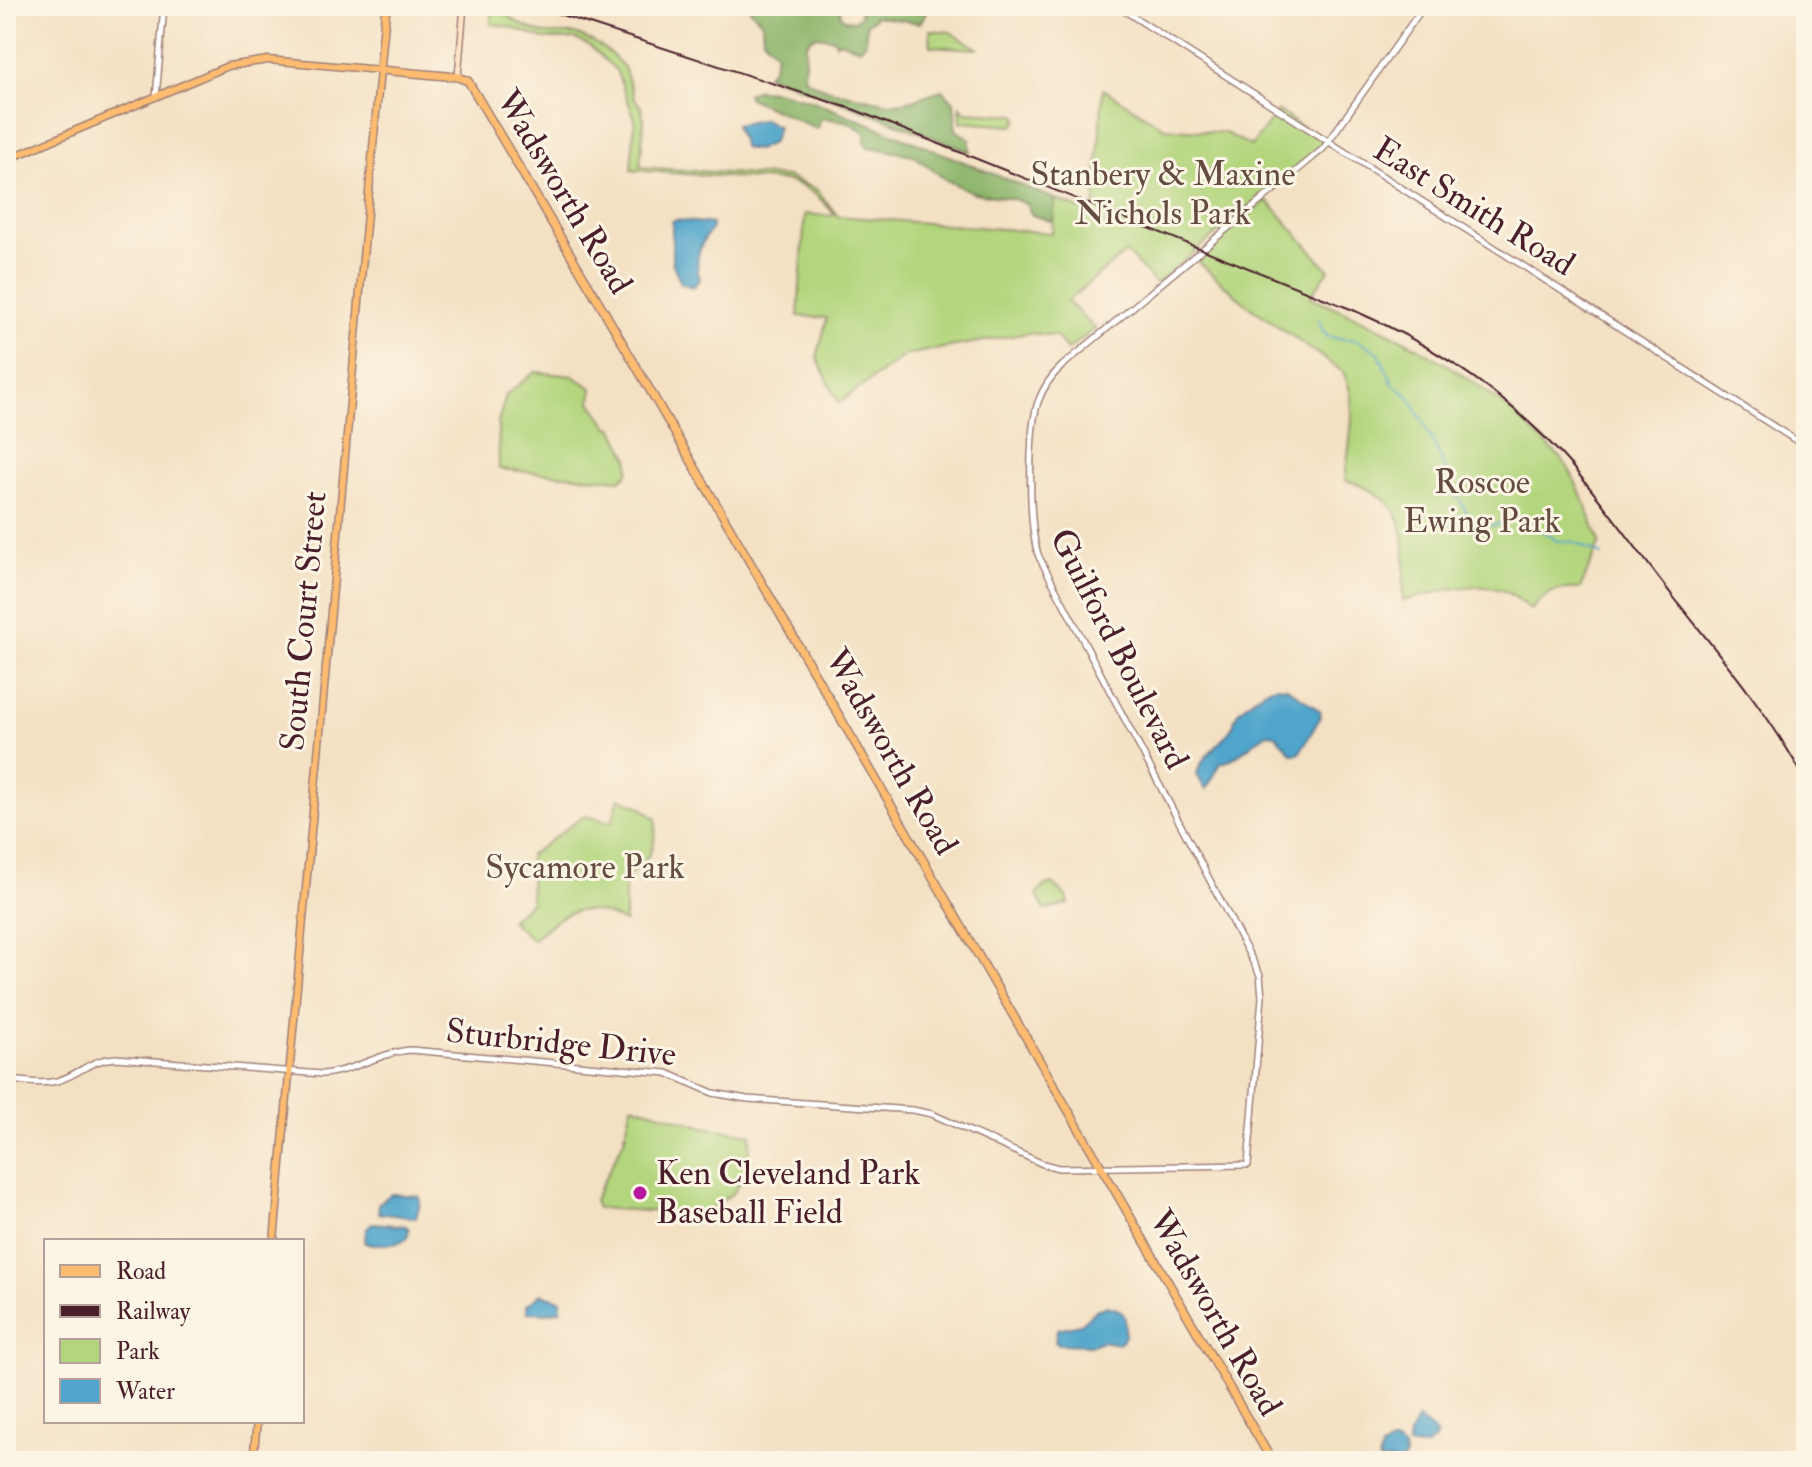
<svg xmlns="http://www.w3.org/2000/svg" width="1812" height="1467" font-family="'IM FELL Double Pica',serif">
<rect width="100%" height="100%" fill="#fcf5e5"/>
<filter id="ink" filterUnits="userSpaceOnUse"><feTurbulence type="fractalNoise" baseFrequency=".0125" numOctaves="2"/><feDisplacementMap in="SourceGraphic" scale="16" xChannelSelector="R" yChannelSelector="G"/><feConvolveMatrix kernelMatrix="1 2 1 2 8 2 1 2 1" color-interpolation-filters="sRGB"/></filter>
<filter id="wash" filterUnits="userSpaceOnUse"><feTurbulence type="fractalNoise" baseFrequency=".006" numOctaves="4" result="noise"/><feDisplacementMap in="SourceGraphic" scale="32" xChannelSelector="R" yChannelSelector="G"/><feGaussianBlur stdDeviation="1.8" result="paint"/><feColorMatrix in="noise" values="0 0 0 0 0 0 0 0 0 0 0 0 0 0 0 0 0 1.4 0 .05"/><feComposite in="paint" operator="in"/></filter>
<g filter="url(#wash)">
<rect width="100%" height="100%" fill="#f4e1c4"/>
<path fill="#b3d57d" stroke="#7e7a54" stroke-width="2" d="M482,6h9l31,19 22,9h31l17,7 18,12 14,14 10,31 7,9 3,13 -4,47 147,10 29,12 22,27 214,17 3,-34 39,16 9,-126 62,39 60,5 26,13 27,-35 48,32 -170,141 -30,-32 -59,49 28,28 -28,21 -11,-14 -28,-3 -123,22 -66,48 -22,-45 10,-40 -29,-2 7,-102 26,2 3,-2c-14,-17 -26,-28 -47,-33l-156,-11 4,-51 -19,-49 -27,-25 -14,-6h-31l-33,-12 -20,-3 1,-13z
M930,30l20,2 29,17 -48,-3z
M960,106l5,6 51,3 2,4 -5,7 -52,-4z
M1267,200l62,70 -19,27c84,35 158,71 224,136 10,10 22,19 31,30 13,18 26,57 35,79l-20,47c-23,-2 -34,3 -49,21 -7,-5 -13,-12 -21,-16 -31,-17 -75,-1 -107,7 2,-61 11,-101 -58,-121 3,-34 15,-77 -2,-108l-97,-68 -50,-44z
M535,372l38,4 19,12 -1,14 18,25 5,2 15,30v13l-9,8 -121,-11 -1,-46 8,-28z
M619,798l20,8 17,13c0,33 -7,39 -31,60v43c-44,-20 -59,-14 -92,18l-23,-20 21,-18 -2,-46 55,-40 28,6z
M1053,884l14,13 2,7 -24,6 -8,-15 8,-10z
M632,1105l72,22 47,7 -3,29 -6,17 -8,12 -23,17 -12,4h-17l-85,-5 -3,-8 30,-60z"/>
<path fill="#8eb66c" stroke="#6c6a4c" stroke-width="2" d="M747,6h96l-3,6c2,8 7,9 14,9l7,-6 -4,-9h16l4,5 6,-1 1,-4h42v7l-6,10 -46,-7v3l-7,4 -2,21 -5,4 -22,-7 -2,3 -1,-5 -17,-3 -7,2 -5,6 -2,33c14,14 66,22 87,26 19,1 33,-9 52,-13l11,12 2,28 14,9v13l-119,-47 -85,-30 7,-7 3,-15 -13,-15 -1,-16z
M756,90l20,1 37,10 242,98 -2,23 -21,-7 -6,-11 -12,-5 -40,-6 -28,-13 -33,-25 -45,-8 -3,-4v-11l-19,-11 -25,-3 -4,11 -68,-31 -2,-4z"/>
<path fill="#4fa5cb" stroke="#4c627b" stroke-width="2" d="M764,119l14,8 -6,16 -15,7 -13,-2 -9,-23z
M676,220l36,4v4c-12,15 -19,32 -12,51l-7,8 -12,-4 -9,-21v-41z
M1275,686l12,1 33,24v7l-21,36h-7l-16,-19 -9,-1c-14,8 -33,27 -46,29l-15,27 -9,-15c3,-19 24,-31 34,-46 4,-5 3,-12 8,-18 6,-6 28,-24 36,-25z
M391,1194l28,2 1,7 -4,15 -37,-5 -1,-9z
M372,1223l34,3 3,3 -2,10 -13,5h-27l-3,-2 3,-14z
M541,1294l20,6v10l-13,3 -21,-1v-7z
M1107,1306l13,4 5,7v19c-6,12 -13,6 -23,5l-10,4 -34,-1 -3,-4 2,-11 23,-5 16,-14z
M1418,1419l18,15 -1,6 -9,7 -18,-1 1,-11z
M1391,1443h6l7,6 1,8 -2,4h-24l2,-12z"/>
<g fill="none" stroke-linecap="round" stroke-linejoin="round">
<path stroke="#4fa5cb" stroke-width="2" d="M1319,320l3,10 6,7 29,3 21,12 15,32 17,13 30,59 12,31 17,29 24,10 18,-8h13l33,23 16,1 29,13"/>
</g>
</g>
<g filter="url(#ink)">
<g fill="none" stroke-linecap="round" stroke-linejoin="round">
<defs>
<path id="tertiary" d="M1117,6l689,441
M156,97l8,-91
M6,1079c16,2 35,6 51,2 22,-6 33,-22 59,-23l206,16c31,-2 58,-22 89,-24l256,23 46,20 34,6 166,11 19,4 111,50 16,4 189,-3 14,-168 -2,-22 -221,-418c-11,-29 -11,-126 -1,-155 5,-14 13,-26 24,-36l261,-217 101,-143"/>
<path id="secondary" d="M458,77l6,-71"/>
<path id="primary" d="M6,160l222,-94 40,-6 112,10 -106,1171
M253,1461l4,-40"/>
<path id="trunk" d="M386,6l-6,64 78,7 10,4 136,230 668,1150"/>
</defs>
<use href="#tertiary" stroke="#9f8078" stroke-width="8"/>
<use href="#secondary" stroke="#9f8078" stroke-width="8"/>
<use href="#primary" stroke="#9f8078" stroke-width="9"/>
<use href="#trunk" stroke="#9f8078" stroke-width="10"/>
<use href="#tertiary" stroke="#fff" stroke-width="5"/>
<use href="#secondary" stroke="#ffe4c6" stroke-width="5"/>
<use href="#primary" stroke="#febc70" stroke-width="6"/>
<use href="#trunk" stroke="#febc70" stroke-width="7"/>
<path stroke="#4a1f2b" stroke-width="2" d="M534,6l321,104 498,200c83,36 157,86 217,154 37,43 70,90 105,135 47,59 96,116 131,183"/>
</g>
</g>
<circle fill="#b5179e" stroke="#fcf5e5" stroke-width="3" cx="640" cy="1193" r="8"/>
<g text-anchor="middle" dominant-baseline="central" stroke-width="6" stroke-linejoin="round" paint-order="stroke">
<g font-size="34" fill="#644c40" stroke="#fcf5e5">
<text x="1163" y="174">Stanbery &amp; Maxine<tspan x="1163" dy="39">Nichols Park</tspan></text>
<text x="1482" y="482">Roscoe<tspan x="1482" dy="39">Ewing Park</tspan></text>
<text x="585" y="867">Sycamore Park</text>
</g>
<g font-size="34" fill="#4a1f2b" stroke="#fcf5e5">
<text transform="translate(564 192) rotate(59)">Wadsworth Road</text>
<text transform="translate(1474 207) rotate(32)">East Smith Road</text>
<text transform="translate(304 621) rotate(-85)">South Court Street</text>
<text transform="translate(1119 649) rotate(63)">Guilford Boulevard</text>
<text transform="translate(891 752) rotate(60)">Wadsworth Road</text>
<text transform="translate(561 1043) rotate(6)">Sturbridge Drive</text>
<text transform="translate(1215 1313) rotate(60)">Wadsworth Road</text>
</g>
<g font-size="34" fill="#4a1f2b" stroke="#fcf5e5" text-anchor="start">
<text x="656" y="1173">Ken Cleveland Park<tspan x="656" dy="39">Baseball Field</tspan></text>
</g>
</g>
<rect width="1812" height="1467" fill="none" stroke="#fcf5e5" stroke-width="32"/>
<rect x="44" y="1239" width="260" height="184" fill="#fcf5e5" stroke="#b59f9b" stroke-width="2"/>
<rect x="60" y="1265" width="40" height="12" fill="#febc70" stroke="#b59f9b" stroke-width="2"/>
<text x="116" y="1279" font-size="24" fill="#4a1f2b">Road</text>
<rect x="60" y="1305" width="40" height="12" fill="#4a1f2b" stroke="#b59f9b" stroke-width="2"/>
<text x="116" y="1319" font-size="24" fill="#4a1f2b">Railway</text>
<rect x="60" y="1339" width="40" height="24" fill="#b3d57d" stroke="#b59f9b" stroke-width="2"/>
<text x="116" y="1359" font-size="24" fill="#4a1f2b">Park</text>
<rect x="60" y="1379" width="40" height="24" fill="#4fa5cb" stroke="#b59f9b" stroke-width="2"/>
<text x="116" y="1399" font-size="24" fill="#4a1f2b">Water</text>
</svg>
